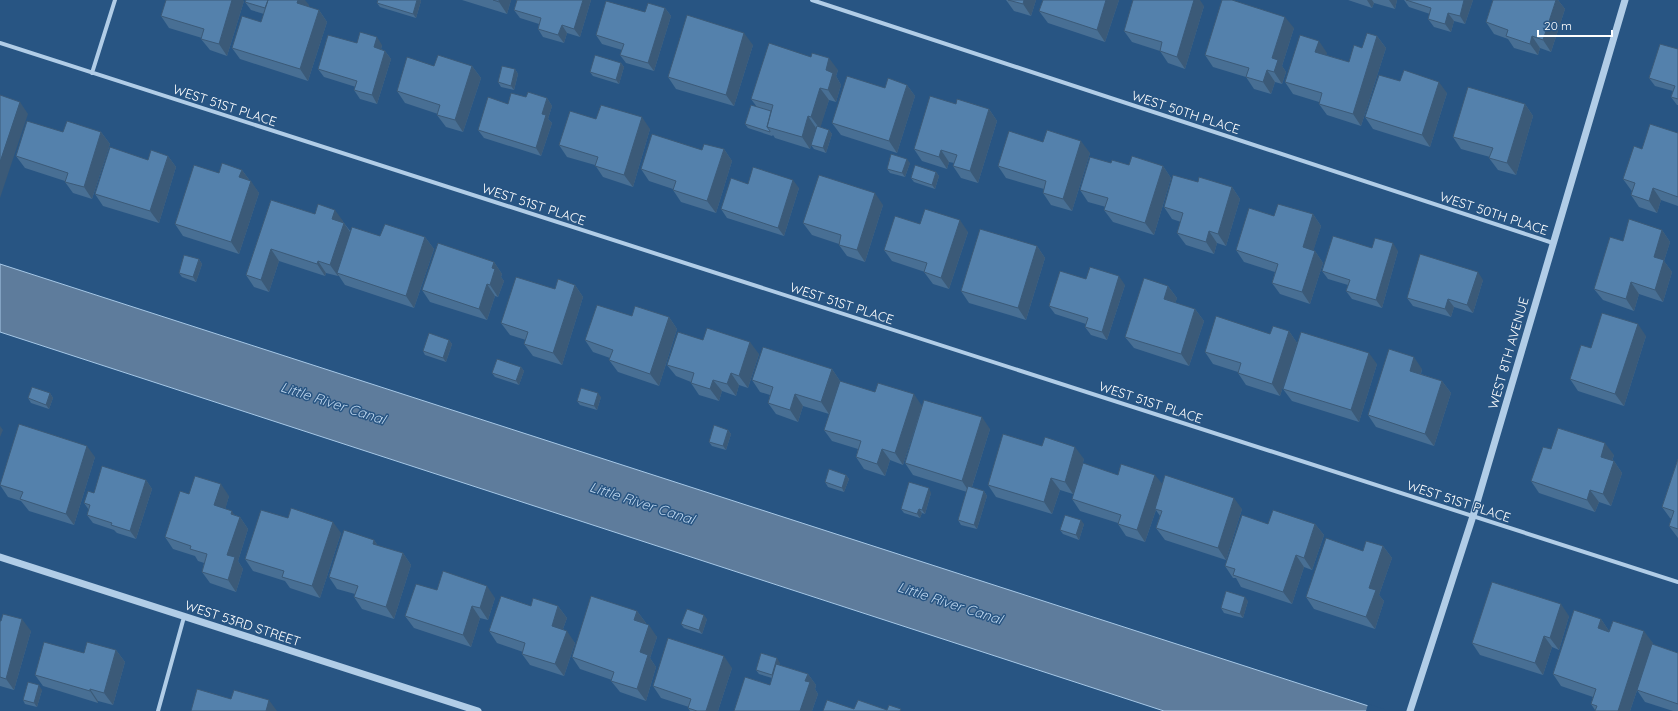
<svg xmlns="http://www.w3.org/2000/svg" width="1678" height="711" font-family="Quicksand,sans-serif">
<rect width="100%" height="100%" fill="#285583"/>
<path fill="#5e7c9c" stroke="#a6c8e7" d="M0,264l1384,447h-220l-1164,-379z"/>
<path fill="#285583" d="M1368,704l16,5 2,2h-20z"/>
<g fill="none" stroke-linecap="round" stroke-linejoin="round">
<path stroke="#b1cde7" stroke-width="4" d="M812,0l741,243
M0,43l1678,539
M92,73l23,-73
M158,711l26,-94"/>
<path stroke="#b1cde7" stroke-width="7" d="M0,557l478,154
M1410,711l63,-195 152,-516"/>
</g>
<path fill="#486f94" d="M378,0h42l1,1 -5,17 -36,-11 -3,-4z
M462,0h49l-4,14z
M517,0h74l-11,37 -13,-4 -3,10 -21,-6 -5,-8 1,-5 -19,-6 -6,-8z
M1006,0h30l-5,16 -17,-5z
M1119,0l-14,42 -57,-19 -9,-12z
M1348,0h49l-2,9 -21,-6 -2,5z
M1404,0h69l-8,24 -11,-3 -3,11 -17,-5 -6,-8 2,-5 -21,-7z
M1493,0h65l7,9 -14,43 -11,-4 -2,7 -24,-7 -6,-9 -14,-5 -8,-12z
M244,1l-17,55 -17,-6 -9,-11 1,-1 -33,-10 -8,-12z
M245,2l64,3 -1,2 11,3 8,12 -19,59 -68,-22 -8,-11 29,-26 3,-8 -13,-4z
M1204,6l-19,63 -17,-6 -8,-12 -28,-9 -8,-11z
M665,8l6,8 -17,55 -28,-8 -6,-8 2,-5 -20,-6 -6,-9 49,-23z
M1294,28l-12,38 4,6 -4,12 -7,-2 -4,12 -17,-5 -8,-12 -33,-10 -8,-12z
M1377,36l9,12 -25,78 -34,-11 -8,-11v-2l-26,-8 -8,-12 42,-29 -1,2 23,7 13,-14z
M357,43l25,2 -1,4 4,2 6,8 -14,45 -17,-5 -6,-9 2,-3 -32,-10 -6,-8z
M753,45l-19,61 -58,-17 -8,-12z
M1678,49v56h-1l-6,-8 2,-6 -18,-5 -6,-8z
M621,63l3,4 -5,17 -26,-8 -3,-4z
M434,66h38l9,12 -18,54 -17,-5 -9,-12 1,-1 -33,-11 -8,-12z
M515,69l3,5 -4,16 -13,-3 -3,-5z
M838,70l-2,6 5,9 -5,17 -7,-2 -9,27 9,3 3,4 -6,19 -12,-4 -3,-4 6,-17h-1l-6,21 -35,-11 -2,-3 -1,1 -24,-8 -3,-4 12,-17 -6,-8z
M1400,81l47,12 -17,54 -57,-18 -8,-12z
M907,85l8,11 -18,57 -56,-18 -9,-12 53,-35z
M526,97l21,1 5,8 -4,13 4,4 -11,33 -57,-18 -6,-8 30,-26z
M956,104l33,5 8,12 -19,62 -17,-5 -8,-12 1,-3 -5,-1 -2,7 -25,-8 -8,-12z
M1525,104l8,12 -17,59 -18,-5 -9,-12 1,-1 -29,-8 -8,-12z
M596,119l54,10 -17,58 -30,-10 -8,-12 -28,-8 -8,-12z
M63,132h38l9,12 -18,55 -19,-6 -8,-11v-1l-40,-13 -9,-12z
M1678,133v73l-17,-6 -4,13 -18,-6 -8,-12 1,-4 -1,-1 -8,-11 19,-30z
M1043,142l47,11 -18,58 -21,-6 -8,-12 1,-4 -38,-11 -8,-12z
M724,149l8,12 -16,52 -35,-11 -8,-12v-1l-24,-8 -8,-12 61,-19z
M168,156l8,11 -17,56 -56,-17 -8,-12 53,-34z
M910,163l-5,14 -15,-4 -3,-4z
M1111,163l18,2 34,1 8,12 -17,57 -41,-13 -9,-12 2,-3 -18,-5 -8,-12z
M242,170l17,23 -20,61 -56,-18 -8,-12 44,-51z
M936,172l3,4 -4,13 -21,-7 -3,-4z
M1198,182l34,5 8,12 -14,47 -9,-3 -3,11 -28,-9 -9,-12 4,-11 -9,-3 -8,-12z
M748,184l51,4 -15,48 -57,-18 -6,-9z
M271,200l44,14 28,7v1l1,1 7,9 29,4 45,1 9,12 -20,59 -69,-23 -6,-9h-1l-12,-3 -1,3 -46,-15 -10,31 -15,-5 -8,-12z
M883,205l-18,57 -18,-6 -8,-11v-1l-27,-9 -9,-12z
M1313,214l8,12 -8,25h2l8,12 -13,41 -30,-10 -8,-11 3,-11 -31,-10 -8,-12 38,-34z
M920,224l48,8 -19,57 -16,-5 -9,-12h1l-33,-11 -8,-11z
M1662,230l8,12 -6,19 8,11 -9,30 -24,-8 -5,17 -31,-11 -9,-11 29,-48z
M1037,246l8,12 -19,62 -57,-17 -8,-12z
M1372,248l26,3 -16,57 -30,-9 -6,-8 2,-6 -20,-6 -6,-8z
M199,259l3,5 -6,18 -14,-5 -3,-4z
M494,262l8,12 -1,3 3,4 -6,16 -3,-1 -8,24 -57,-18 -8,-12z
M1086,279l39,6 -18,55 -16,-5 -6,-8 1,-3 -31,-10 -6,-8z
M1483,280l-10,33 -19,-6 -3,10 -38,-11 -6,-8z
M575,285l8,12 -21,68 -29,-9 -9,-12 2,-4 -16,-5 -9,-12 54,-34z
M1168,286l9,12 -2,5 20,6 9,12 -15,45 -55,-18 -9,-11z
M632,316l37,1 8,12 -18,57 -41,-14 -9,-12 1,-2 -17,-6 -8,-12z
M1289,331l8,12 -17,53 -34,-11 -8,-12v-1l-25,-8 -8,-12 65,-18z
M1646,336l-22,70 -46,-15 -8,-12 21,-31z
M449,340l3,4 -6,18 -21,-7 -2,-4z
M703,340l56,14 -11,34 -9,-3 -3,11 -14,-5 -3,10 -20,-6 -8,-12v-1l-15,-6 -9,-11z
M1377,364l-18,58 -67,-21 -9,-12z
M521,367l3,4 -5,14 -24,-8 -3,-4z
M832,369l8,12 -11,33 -26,-8 -5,16 -22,-8 -8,-11 2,-8 -10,-3 -8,-12z
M1422,369l-1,5 21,7 9,12 -17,53 -58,-19 -8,-12z
M875,392l47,14 68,23 -18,58 12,4 3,5 -10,33 -16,-4 -3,-5 9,-28 -54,-17 -8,-12 13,-45 -15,47 -13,-5 -5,16 -21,-7 -8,-12 2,-8 -26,-8 -8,-11z
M50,393l3,5 -4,11 -18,-6 -3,-5z
M601,397l-4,13 -17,-5 -3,-4z
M728,430l3,4 -5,16 -14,-4 -3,-4z
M1042,446l42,13 -11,35 -13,-4 -8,24 -56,-17 -8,-12z
M1551,449l63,6 -2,6h2l8,12 -11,33 -12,-4 -4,10 -56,-19 -8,-12z
M95,457l-21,68 -45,-14 -8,-10 -13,-4 -8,-12z
M1678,459v79l-9,-12 3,-7 -2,-1 -8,-11z
M846,475l3,4 -5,13 -16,-5 -3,-5z
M1118,475l44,10 80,24 -16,51 -61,-20 -9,-12 4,-12 -4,-6 -11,32 -19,-6 -8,-12v-1l-38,-12 -8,-12z
M146,480l6,9 -16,50 -19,-6 -3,-3 -21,-7 -6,-8 2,-5 -5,-7 10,-10z
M931,493l-6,21 -3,-1 -2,5 -16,-5 -3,-4z
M189,494l40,2 -4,13 10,6 5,2 8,12 -10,32 5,8 -7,23 -26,-9 -8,-11 2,-9 -6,-2 -3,-5 -22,-7 -8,-12z
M288,518l53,15 -21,65 -30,-10 -5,-7 -32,-10 -8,-12z
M1084,524l-5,16 -16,-6 -3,-4z
M1268,524h47l9,11 -12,35 -8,-3 -12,37 -51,-17 -5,-9h-3l-8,-12z
M374,540l4,6 25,7 8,12 -17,54 -32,-10 -8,-12 1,-3 -18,-5 -8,-12z
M1383,546l9,12 -13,37 5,6 -9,28 -61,-20 -8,-12 57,-46z
M437,590l58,8 -7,22 -8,-2 -9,29 -57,-19 -9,-12z
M1248,601l-5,17 -19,-5 -3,-5z
M531,606h27l9,12 -4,11 12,14 -11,33 -34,-11 -8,-11 1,-2 -26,-9 -8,-12z
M637,611l9,12 -1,1 12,13 -7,21 6,9 -10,34 -26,-9 -9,-11 1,-1 -32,-11 -8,-12z
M1569,616l-10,34 -7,-3 -9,28 -63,-20 -8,-12z
M707,619l-5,15 -18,-6 -3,-4z
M1601,619l8,12v1l44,11 -1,1 26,9v58h-5l-28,-9 -8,-12 7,-20 -14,41h-35v-1l-4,-6 2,-7 -32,-11 -8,-12z
M0,621l31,10 -17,59 -14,-4z
M116,650l9,12 -12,43 -15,-4v2l-55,-17 -8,-11 49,-22z
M780,663l-1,2 29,9 8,11 -1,4 3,5 -6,17h-78l36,-26 2,-7 -13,-4 -3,-4z
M732,668l-14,43h-28l-2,-3 1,-1 -28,-9 -8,-12z
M42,690l-5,17 -12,-3 -2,-4z"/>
<path fill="#3b5a78" d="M232,0h11l1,1 -17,55 -8,-12z
M298,0h7l4,5 -3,10 -9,-12z
M417,0h3l1,1 -5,17 -3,-4z
M499,0h12l-4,14 -8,-12z
M583,0h8l-11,37 -6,-8z
M1024,0h12l-5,16 -8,-12z
M1106,0h13l-14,42 -8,-12z
M1194,0h6l4,6 -19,63 -8,-12z
M1367,0h5l2,3 -2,5z
M1389,0h8l-2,9z
M1464,0h9l-8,24 -5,-8z
M1556,0h2l7,9 -14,43 -8,-12z
M665,8l6,8 -17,55 -6,-8z
M319,10l8,12 -19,59 -8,-12z
M1448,13l6,8 -3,11 -6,-8z
M1285,17l9,11 -12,38 4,6 -4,12 -8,-12 -2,-14z
M562,25l5,8 -3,10 -6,-8z
M744,33l9,12 -19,61 -8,-11z
M1377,36l9,12 -25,78 -8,-12z
M1532,36l8,12 -2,7 -8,-11z
M377,37l5,8 -2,10 -6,-8z
M1319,41l8,12 -4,11 -8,-12z
M385,51l6,8 -14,45 -5,-9z
M829,58l9,12 -2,6 5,9 -5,17 -8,-12 -2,-20z
M621,63l3,4 -5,17 -3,-4z
M472,66l9,12 -18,54 -8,-12z
M515,69l3,5 -4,16 -3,-4z
M1267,70l8,12 -4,12 -8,-12z
M1439,82l8,11 -17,54 -8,-12z
M907,85l8,11 -18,57 -8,-12z
M820,88l9,12 -9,29 -9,-12z
M547,98l5,8 -4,13 4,4 -11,33 -5,-8 6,-34z
M20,102l8,12 -28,84v-36z
M1525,104l8,12 -17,59 -9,-12z
M989,109l8,12 -19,62 -8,-12z
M808,116l8,12 -6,21 -8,-12z
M642,117l8,12 -17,58 -9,-12z
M829,130l3,4 -6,19 -3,-5z
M101,132l9,12 -18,55 -8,-12z
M1081,141l9,12 -18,58 -9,-12z
M724,149l8,12 -16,52 -9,-12z
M941,150l8,12 -2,7 -8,-12z
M168,156l8,11 -17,56 -9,-12z
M907,159l3,4 -5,14 -3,-4z
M1163,166l8,12 -17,57 -9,-12z
M242,170l8,11 -11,-4z
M936,172l3,4 -4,13 -3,-4z
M793,180l6,8 -15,48 -6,-8z
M251,181l8,12 -20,61 -8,-12z
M1232,187l8,12 -14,47 -8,-12z
M1653,188l8,12 -4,13 -8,-12z
M875,193l8,12 -18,57 -8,-12z
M335,210l8,11 -3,10 -8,-12z
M1313,214l8,12 -10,33 -8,-12z
M960,220l8,12 -19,57 -8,-11z
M344,223l8,12 -15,38 2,3h-1l-8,-11z
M1662,230l8,12 -6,19 8,11 -9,30 -8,-12 -1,-33z
M1209,231l8,12 -3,11 -8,-12z
M425,237l9,12 -20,59 -8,-12z
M1393,243l5,8 -16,57 -6,-8z
M1037,246l8,12 -19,62 -8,-12z
M271,249l8,12 -10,31 -8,-12z
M1315,251l8,12 -13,41 -8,-12z
M199,259l3,5 -6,18 -3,-5z
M318,261l8,12 -1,3 -8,-12z
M494,262l8,12 -1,3 3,4 -6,16 -8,-12 2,-17z
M1478,272l5,8 -10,33 -6,-8z
M1119,276l6,9 -18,55 -5,-8z
M1631,282l8,12 -5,17 -8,-12z
M487,284l8,12 -8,24 -8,-11z
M575,285l8,12 -21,68 -9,-12z
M1168,286l9,12 -4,13 -9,-12z
M1448,299l6,8 -3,10 -6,-8z
M1195,309l9,12 -15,45 -8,-12z
M669,317l8,12 -18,57 -9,-12z
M1638,324l8,12 -22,70 -9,-12z
M1289,331l8,12 -17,53 -8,-12z
M449,340l3,4 -6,18 -3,-4z
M750,342l9,12 -11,34 -9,-12z
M1369,353l8,11 -18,58 -8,-12z
M1414,357l8,12 -4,13 -8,-11z
M521,367l3,4 -5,14 -3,-4z
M832,369l8,12 -11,33 -8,-12z
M731,373l8,12 -3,11 -9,-12z
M713,380l9,11 -3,10 -9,-12z
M1442,381l9,12 -17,53 -9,-12z
M50,393l3,5 -4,11 -3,-4z
M598,393l3,4 -4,13 -3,-4z
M795,394l8,12 -5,16 -8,-12z
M914,394l8,12 -19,59 -8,-12z
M982,417l8,12 -20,64 -8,-12z
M0,426l3,4 -3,7z
M728,430l3,4 -5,16 -3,-4z
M1605,443l9,12 -5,14 -8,-12z
M87,446l8,11 -21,68 -8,-11z
M1075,447l9,12 -11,35 -8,-12z
M882,449l8,11 -5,16 -8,-12z
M1614,461l8,12 -11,33 -8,-12z
M846,475l3,4 -5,13 -2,-4z
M1155,475l9,11 -9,23 1,1 -11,32 -8,-12z
M1051,478l9,12 -8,24 -8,-12z
M146,480l6,9 -16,50 -6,-8z
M221,484l8,12 -6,21 -9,-12z
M929,488l2,5 -6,21 -3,-4z
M1590,490l9,12 -4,10 -8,-12z
M984,491l3,5 -10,33 -3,-4z
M1234,498l8,11 -16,51 -8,-12z
M919,509l3,4 -2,5 -3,-4z
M232,511l6,10 2,-4 8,12 -10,32 5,8 -7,23 -8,-12 -1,-25 4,-41z
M1081,520l3,4 -5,16 -3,-5z
M333,522l8,11 -21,65 -8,-12z
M1315,524l9,11 -12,35 -8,-12z
M374,540l8,12 -9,-8z
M1383,546l9,12 -13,37 5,6 -9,28 -9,-12 3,-29z
M403,553l8,12 -17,54 -8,-12z
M1296,555l8,12 -12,37 -9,-12z
M487,586l8,12 -7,22 -8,-12z
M1245,597l3,4 -5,17 -3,-4z
M1561,604l8,12 -10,34 -9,-12z
M472,606l8,12 -9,29 -8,-12z
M558,606l9,12 -7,19 -8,-11z
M637,611l9,12 -3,9 -9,-12z
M704,615l3,4 -5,15 -3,-4z
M22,619l9,12 -17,59 -8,-11z
M1601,619l8,12 -3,9 -8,-12z
M649,625l8,12 -7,21 6,9 -10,34 -9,-12 3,-37z
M567,631l8,12 -11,33 -9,-12z
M1644,631l9,12 -23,68h-12z
M1544,636l8,11 -9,28 -8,-12z
M116,650l9,12 -12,43 -9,-12z
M724,656l8,12 -14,43h-12z
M777,658l3,5 -5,16 -3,-4z
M808,674l8,11 -1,4 3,5 -6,17h-12l5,-30z
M39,685l3,5 -5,17 -3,-4z
M90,689l8,12v2l-8,-12z
M269,700l8,11h-11z"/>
<path fill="#5481ac" stroke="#3b5a78" d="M166,0h66l-13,44 -18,-5 3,-10 -43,-13z
M246,0h22l-3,8 -20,-6z
M268,0h30l-1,3 22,7 -19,59 -68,-21 10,-32 19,6z
M378,0h39l-4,14 -36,-11z
M493,0h6v2z
M517,0h66l-9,29 -12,-4 -4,10 -20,-6 3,-11 -27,-8z
M1008,0h16l-1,4z
M1043,0h63l-9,30 -58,-19z
M1133,0h61l-17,57 -17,-6 2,-9 -38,-11z
M1222,0h10l53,17 -13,41 6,2 -4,12 -7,-2 -4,12 -17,-5 3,-9 -44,-13z
M1406,0h58l-4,16 -12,-3 -3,11 -17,-5 3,-11z
M1493,0h63l-13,40 -11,-4 -2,8 -24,-8 2,-6 -22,-8z
M606,1l39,11 3,-9 17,5 -17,55 -28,-8 4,-11 -28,-9z
M687,15l57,18 -18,62 -58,-18z
M360,32l17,5 -3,10 11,4 -13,44 -18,-5 3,-9 -39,-12 10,-34 29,8z
M1367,33l10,3 -24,78 -34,-10 3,-11 -37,-11 15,-47 19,6 -4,11 34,10 5,-17 8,3z
M769,43l42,14 1,-4 17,5 -3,12 7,3 -5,17 -8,-2 -9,29 -3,-1 -6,21 -35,-10 6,-22 -22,-6z
M1660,44l18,5v50l-7,-2 4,-11 -26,-8z
M438,55l34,11 -17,54 -18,-5 3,-10 -43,-14 10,-34 27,9z
M595,55l26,8 -5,17 -26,-8z
M502,66l13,3 -4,17 -13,-4z
M1404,70l35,12 -17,53 -57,-18 14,-42 21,6z
M847,76l38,12 3,-10 19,7 -18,56 -57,-18z
M1468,87l57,17 -18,59 -18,-5 4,-10 -40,-11z
M528,92l19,6 -5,16 4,1 -10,33 -58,-18 10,-33 20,7 3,-11 15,4z
M0,95l20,7 -20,60z
M930,96l26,8 1,-5 32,10 -19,62 -17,-5 4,-11 -16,-5 -2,7 -25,-8z
M601,105l41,12 -18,58 -29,-9 3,-9 -39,-12 11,-34 26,8z
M751,105l20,6 -4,16 3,4v1l-25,-8z
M27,121l36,11 4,-11 34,11 -17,55 -19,-5 3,-9 -52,-17z
M1650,124l28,9v64l-25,-9 -4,13 -18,-6 4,-12 -12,-4 11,-33 8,3z
M817,126l12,4 -6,18 -12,-3z
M1047,130l34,11 -18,58 -20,-6 3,-12 -48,-15 11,-35 34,11z
M652,134l50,16 2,-6 20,5 -17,52 -34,-11 3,-9 -35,-12z
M110,147l38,13 3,-10 17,6 -18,55 -55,-17z
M891,154l16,5 -5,14 -15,-4z
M1132,156l31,10 -18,57 -41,-13 4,-12 -28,-8 10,-33 21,6 1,-3 17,5z
M222,163l20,7 -3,7 12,4 -20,61 -56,-18 19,-59 25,8z
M915,165l21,7 -4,13 -21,-7z
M753,167l40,13 -15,48 -57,-19 10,-31 17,6z
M819,175l56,18 -18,57 -18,-5 2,-10 -38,-12z
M1173,175l25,7 1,-5 33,10 -14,47 -9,-3 -3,11 -29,-9 6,-20 -19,-6z
M271,200l44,14 3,-10 17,6 -3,9 12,4 -14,42 -12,-4 -1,3 -46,-15 -10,31 -15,-5z
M1278,204l35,10 -10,33 12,4 -13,41 -30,-9 6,-19 -42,-14 13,-42 25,8z
M925,209l35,11 -19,58 -17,-6 3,-9 -43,-13 11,-34 25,8z
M1629,219l33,11 -8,27 10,3 -9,30 -24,-8 -5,17 -32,-10 16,-52 13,4z
M385,224l40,13 -19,59 -69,-23 15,-46 28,9z
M980,229l57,17 -19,62 -57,-17z
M1333,236l39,12 3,-10 18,5 -17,57 -30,-9 4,-11 -28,-9z
M438,243l56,19 -2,6 3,1 -5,16 -3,-1 -8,25 -57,-19z
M1420,254l58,18 -11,33 -19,-6 -3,10 -38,-11z
M184,255l15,4 -6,18 -14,-4z
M1090,267l29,9 -17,56 -17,-5 3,-9 -39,-12 11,-35 26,8z
M516,277l39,12 3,-10 17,6 -22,68 -29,-9 4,-12 -27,-9z
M1144,278l24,8 -4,13 31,10 -14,45 -56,-17z
M597,305l35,11 3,-10 34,11 -19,57 -41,-14 4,-10 -28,-10z
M1602,313l36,11 -23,70 -45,-15 11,-34 10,3z
M1216,316l54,18 3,-8 16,5 -17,53 -34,-11 3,-10 -36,-11z
M707,328l43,14 -11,34 -8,-3 -4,11 -14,-4 -3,9 -19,-6 3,-10 -27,-8 11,-33 25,8z
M1301,332l68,21 -18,57 -68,-21z
M429,333l20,7 -6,18 -20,-7z
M763,347l69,22 -11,33 -26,-8 -5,16 -22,-7 5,-16 -21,-7z
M1389,349l25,8 -4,14 32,10 -17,53 -57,-19z
M497,359l24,8 -5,14 -24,-8z
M840,381l35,11 3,-9 36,11 -19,59 -13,-4 -5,15 -21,-7 5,-16 -37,-11z
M32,387l18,6 -4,12 -18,-7z
M581,388l17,5 -4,13 -17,-5z
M924,400l58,17 -20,64 -57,-18z
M19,424l68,22 -21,68 -46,-15 3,-7 -23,-7z
M714,425l14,5 -5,16 -14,-4z
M1558,428l47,15 -4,14 13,4 -11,33 -13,-4 -3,10 -56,-19 12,-34 8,2z
M1003,434l39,12 3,-9 30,10 -10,35 -14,-4 -7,24 -56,-17z
M1678,459v70l-9,-3 5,-15 -12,-4z
M1083,463l35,12 3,-11 34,11 -18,55 -19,-6 3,-9 -49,-16z
M102,466l44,14 -16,51 -19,-6 1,-2 -25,-8 3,-10 -6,-2 4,-12 6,2z
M829,469l17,6 -4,13 -17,-6z
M1165,475l69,23 -16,50 -62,-20 6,-17 -7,-2z
M195,476l26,8 -7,21 18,6 -1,3 9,3 -13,38 8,2 -7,23 -26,-8 5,-18 -17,-5 1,-3 -26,-9 15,-46 9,3z
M909,482l20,6 -7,22 -3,-1 -2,5 -16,-5z
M968,486l16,5 -10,34 -16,-5z
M291,508l42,14 -21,64 -30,-9 2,-6 -39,-12 16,-49 27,8z
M1273,510l42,14 -11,34 -8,-3 -13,37 -50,-17 2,-6 -10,-3 17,-51 26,9z
M1065,515l16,5 -5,15 -16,-5z
M344,530l30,10 -1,4 30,9 -17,54 -32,-10 4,-11 -29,-9z
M1326,538l37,13 3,-10 17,5 -14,42 7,2 -10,27 -60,-20z
M443,571l44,15 -7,22 -8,-2 -9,29 -58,-19 11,-32 21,6z
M1492,582l69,22 -11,34 -6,-2 -9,27 -63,-20z
M1226,591l19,6 -5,17 -19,-6z
M501,596l30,10 2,-8 25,8 -6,20 15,5 -12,33 -33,-10 3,-11 -36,-12z
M591,596l46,15 -3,9 15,5 -9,27 8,3 -11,34 -26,-8 3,-9 -42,-15z
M687,609l17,6 -5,15 -18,-6z
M1574,610l27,9 -3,9 11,4 4,-11 31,10 -26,80h-23l2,-5 -6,-2 5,-15 -43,-15z
M3,614l19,5 -16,60 -6,-2v-56h1z
M668,638l56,18 -18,55h-9l-9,-3 3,-9 -38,-13z
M44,642l40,11 3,-11 29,8 -12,43 -14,-4v2l-55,-16z
M1652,644l26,9v51l-41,-14z
M761,653l16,5 -5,17 -16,-5z
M776,664l32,10 -3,7 5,1 -10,29h-66l11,-34 25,8z
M28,682l11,3 -5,18 -11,-3z
M197,689l34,10 3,-9 35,10 -3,11h-75z
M827,700l27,9 4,-9 29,10 2,-5 12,4 -1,2h-77z"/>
<g text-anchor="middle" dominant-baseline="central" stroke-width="3" stroke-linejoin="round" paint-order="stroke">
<g font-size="13" fill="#fff" stroke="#285583">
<text transform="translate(225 105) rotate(18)">WEST 51ST PLACE</text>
<text transform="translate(1186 112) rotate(18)">WEST 50TH PLACE</text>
<text transform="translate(534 204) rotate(18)">WEST 51ST PLACE</text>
<text transform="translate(1494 213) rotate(18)">WEST 50TH PLACE</text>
<text transform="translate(842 303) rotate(18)">WEST 51ST PLACE</text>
<text transform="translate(1508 353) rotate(-74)">WEST 8TH AVENUE</text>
<text transform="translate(1151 402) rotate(18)">WEST 51ST PLACE</text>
<text transform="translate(1459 501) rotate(18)">WEST 51ST PLACE</text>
<text transform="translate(243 623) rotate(18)">WEST 53RD STREET</text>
</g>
<g font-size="14" font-style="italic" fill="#bdd6ee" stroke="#285583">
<text transform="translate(333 403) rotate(18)">Little River Canal</text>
<text transform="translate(642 503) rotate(18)">Little River Canal</text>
<text transform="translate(950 603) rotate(18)">Little River Canal</text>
</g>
</g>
<path d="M1538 30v6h74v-6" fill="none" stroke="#ffffff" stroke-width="2"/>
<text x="1544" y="30" font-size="12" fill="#ffffff" stroke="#285583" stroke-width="3" paint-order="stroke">20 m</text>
</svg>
